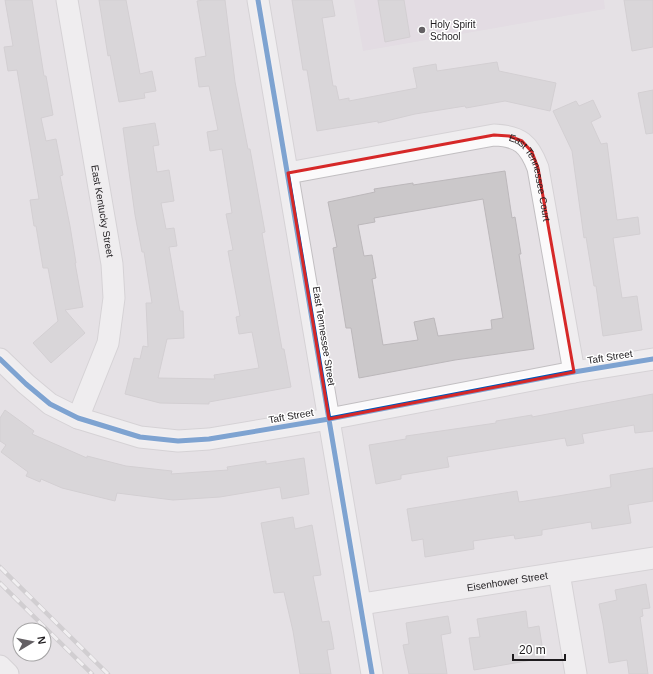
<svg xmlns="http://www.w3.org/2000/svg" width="653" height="674" font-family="Helvetica,sans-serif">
<rect width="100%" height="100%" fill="#e5e1e5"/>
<path fill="#dfd5df" d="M354,0h250l1,9 -242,42z"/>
<path fill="#cbc8ca" stroke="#bcb8bb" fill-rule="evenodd" d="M5,0h27l12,76h2l7,39 -12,3 5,23 10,-2 7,36 -3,1 10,50 6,37h-1l8,44 -18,3 20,23 -34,30 -18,-20 25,-22 -10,-53h-5l-7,-42h-2l-4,-26 9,-1 -22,-129 -9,1 -4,-24 9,-1z
M99,0h27l14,74 12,-3 4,20 -12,2 1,5 -26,4 -9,-47 -2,1z
M204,0h21l10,82 13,67h2l15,83 -3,1 20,116h2l7,38 -82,15v2l-49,-1 -35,-9 9,-36 6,1 3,-13 5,1 -2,-44h6l-8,-51h-2l-7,-37 -12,-87 32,-5 4,22 -6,1 4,26 12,-2 5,31 -13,2 5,26 8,-1 3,18 -8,1 11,64h3l1,27 -17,1 -9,39 57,1 -1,-4 45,-7 -7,-36 -13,2 -3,-17 4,-1 -12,-65 5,-1 -7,-36 6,-1 -10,-64 -12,2 -3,-19 11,-2 -9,-44 -10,1 -4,-29 11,-2 -9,-55z
M292,0h40l3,16 -13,2 11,68h3l3,14 10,-2v3l68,-13 -4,-20 23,-4 1,7 60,-9 2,9 57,12 -6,28 -45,-10 -39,7 -1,-2 -50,8 -37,9v-2l-61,10 -10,-61h-4z
M378,0h26l6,37 -25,5z
M624,0h29v47l-21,4z
M653,90v43l-7,1 -8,-41z
M593,100l8,17 -10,5 10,22 6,-1 10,77 21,-3 2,17 -27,4 9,60 15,-2 5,34 -39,6 -7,-50h-2l-8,-49 -2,1 -12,-87 -19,-40 23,-10 3,5z
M505,171l7,47 3,-1 6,37h-2l15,95 -79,11 -96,18 -8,-50h-5l-13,-80 4,-1 -9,-45 47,-10 -1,-3 39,-6v2zM483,199l20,119 -12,2 1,9 -54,7 -4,-18 -20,4 4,18 -35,5 -11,-66 4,-1 -4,-23 -8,1 -6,-31 17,-3 -1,-4z
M653,394v37l-18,2 -1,-8 -52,9 2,9 -17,3 -2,-8 -118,19 2,10 -48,8v4l-25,5 -7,-39 37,-6v-3l90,-13v-2l36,-6v2z
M5,410l29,21 -2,3 55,24v-2l39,10 46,5 -1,3 57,-4 -1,-3 39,-6v3l38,-6 5,36 -27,5 -2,-12 -60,10 -47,3 -56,-7 -2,8 -53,-13 -21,-9 -1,3 -14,-6 2,-4 -27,-20 5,-7 -6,-4v-23z
M653,468v33l-25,4 3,18 -39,6 -1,-7 -49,8v5l-27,4 -1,-4 -41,6 1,8 -49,8 -2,-18 -11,2 -5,-32 110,-18 2,11 39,-6 53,-9 -1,-12z
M293,517l2,12 17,-4 9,50 -8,1 9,46 7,-1 3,15 2,13 -7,1 4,24h-31l-7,-43 -9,-39 -10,1 -13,-70z
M646,584l4,24 -8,1 1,7 -3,1 8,57h-19l-2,-14 -18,3 -6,-39 -4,-20 18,-4 -2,-10z
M526,611l2,17 11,-2 5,32 -70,12 -5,-32 11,-1 -3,-18z
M448,616l3,17 -10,2 6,39h-38l-6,-29 6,-1 -3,-21z"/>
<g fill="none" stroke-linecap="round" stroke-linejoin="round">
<defs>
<g id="minor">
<path id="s1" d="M67,0l45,264 2,34 -6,45 -30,75"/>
<path d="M258,0l114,674"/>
<path id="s2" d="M288,173l206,-38c26,1 35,9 44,33l36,204"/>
<path d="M0,359l26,25 24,20 28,14 62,19 38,4 31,-2 120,-20 245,-47 79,-13"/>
<path d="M559,573l17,101"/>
<path id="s3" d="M362,604l291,-46"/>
<path d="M0,666l8,8"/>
</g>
</defs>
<use href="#minor" stroke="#c2bfc2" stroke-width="23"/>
<use href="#minor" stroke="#fbfafb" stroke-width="21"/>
<defs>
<path id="rail" d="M0,567l108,107
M0,583l92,91"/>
</defs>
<use href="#rail" stroke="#b8b6b8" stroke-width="4.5"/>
<use href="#rail" stroke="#fff" stroke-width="3" stroke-dasharray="9" stroke-linecap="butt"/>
<defs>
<path id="cycleway" d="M258,0l114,674
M0,359l26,25 24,20 28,14 62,19 38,4 31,-2 120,-20 245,-47 79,-13"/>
</defs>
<use href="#cycleway" stroke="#fff" stroke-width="8"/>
<use href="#cycleway" stroke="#0057b8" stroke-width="5"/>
</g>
<path d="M0 0H653V674H0ZM494,135l15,1 13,5 10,11 6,16 36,204 -245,47 -41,-246z" fill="#e5e1e5" fill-opacity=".55" fill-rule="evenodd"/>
<path fill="none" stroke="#d62828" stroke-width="3" stroke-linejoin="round" d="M494,135l15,1 13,5 10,11 6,16 36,204 -245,47 -41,-246z"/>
<circle fill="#646064" stroke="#fff" stroke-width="1.5" cx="422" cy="30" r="4"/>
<g text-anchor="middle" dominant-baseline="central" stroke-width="3" stroke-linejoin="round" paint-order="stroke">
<g font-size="10" fill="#1e1b1e" stroke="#fff" text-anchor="start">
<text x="430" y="24">Holy Spirit<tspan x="430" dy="12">School</tspan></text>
</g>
<g font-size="10" fill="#1e1b1e" stroke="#fff">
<text stroke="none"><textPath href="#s2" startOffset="274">East Tennessee Court</textPath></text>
<text stroke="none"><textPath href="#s1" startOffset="214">East Kentucky Street</textPath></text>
<text transform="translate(324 336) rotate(81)">East Tennessee Street</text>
<text transform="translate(610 357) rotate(-9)">Taft Street</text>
<text transform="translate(291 416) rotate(-10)">Taft Street</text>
<text stroke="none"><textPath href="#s3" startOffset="147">Eisenhower Street</textPath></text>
</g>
</g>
<g transform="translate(32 642) rotate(80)"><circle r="19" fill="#ffffff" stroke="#a5a4a5"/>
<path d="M0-3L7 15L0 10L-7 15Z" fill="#646064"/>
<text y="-6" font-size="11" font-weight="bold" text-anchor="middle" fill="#1e1b1e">N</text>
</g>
<path d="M513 654v6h52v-6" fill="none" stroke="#1e1b1e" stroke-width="2"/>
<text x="519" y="654" font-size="12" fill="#1e1b1e" stroke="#ffffff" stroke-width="3" paint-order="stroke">20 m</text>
</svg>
